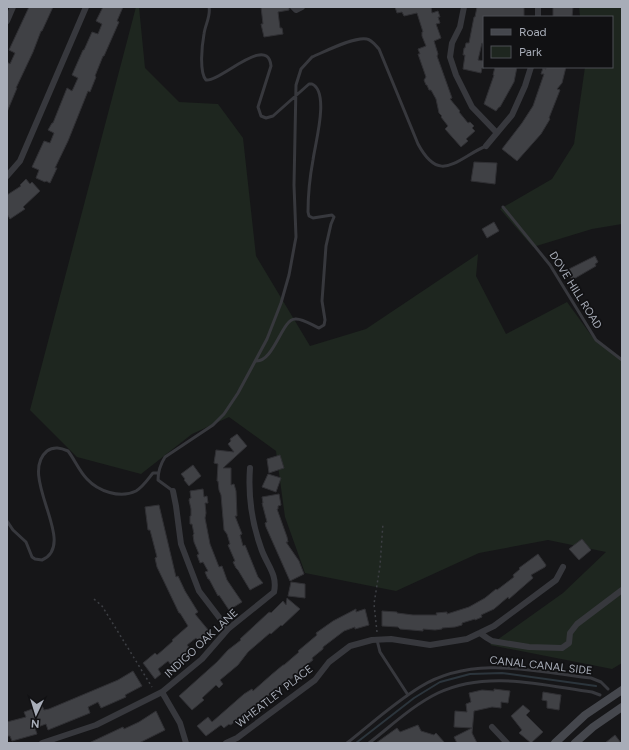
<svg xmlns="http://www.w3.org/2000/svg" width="629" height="750" font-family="Figtree,sans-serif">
  <rect width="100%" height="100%" fill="#161618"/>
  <path fill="#1e261f" d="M136 7H139L145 68 179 102 218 104 243 138 256 256 310 346 366 329 478 254 476 276 506 334 567 302 591 335 622 361V663L612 669 490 645 563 593 606 552 548 540 479 553 396 591 305 573 285 517 276 451 229 417 192 434 141 474 77 457 30 410Z
    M579 7H622V224L592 229 533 247 500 209 552 179 574 144 585 67H612V17H580Z"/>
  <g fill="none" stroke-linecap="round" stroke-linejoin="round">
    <path stroke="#2c353c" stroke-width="2" d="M356 743 414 698 440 682 470 674 502 673 596 686"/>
  </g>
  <path fill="#404145" stroke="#303034" d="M29 7H53L42 31H41L33 52 16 88H17L7 112V62L10 64 15 53 9 50Z
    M103 7H123L117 21 119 22 104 56H103L95 76 96 77 90 92 88 91 68 141 55 168H57L50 183 46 181 45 182 36 178 39 170 32 167 44 141 50 143 54 133 48 130 52 123H53L67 88 72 91 73 89 78 78 72 75 83 50H84L92 32 98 34 102 24 96 21Z
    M261 7H289V10L278 12 280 28H282L283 34 264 37 261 24H263Z
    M395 7H431L432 13 438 11 440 17H438L440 23 436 24 441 38 434 41 438 54 437 56 452 98 450 99 460 111 459 112 468 123 470 122 474 126 472 128 475 131 466 139 468 141 461 147 445 129 448 126 441 117 442 116 439 113 436 99 431 90H429L427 85H426L424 80 426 77 418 54H420L418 49 426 46 422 36V32H423L417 13 404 16 402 12 397 13Z
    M477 7H524V17H484V43H482L478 60 484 61V68H482L481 73 463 69 465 55H463L464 48H465L466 43H469L474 17H475Z
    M553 7H573L572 17H553Z
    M495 67H517L514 82 500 107H499L496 111 484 104 494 75H493Z
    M546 67H566L562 83 557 89 560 90 549 118 550 119 541 134 517 161 502 149 522 123 533 106 544 74H541L543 68 546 69Z
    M474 162 497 163 495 184 471 181Z
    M26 179 30 184 32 182 40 191 23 207 25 209 10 219 7 214V195L21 186 20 185Z
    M494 222 499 231 487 238 482 229Z
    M595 256 598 262 595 264 596 266 572 280 567 270Z
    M237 434 247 446 223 468H231V485L234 484 236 491 237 516H235L242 534 240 535 243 546 245 545 258 577 263 583 250 590 238 570 236 568 233 562 235 561 228 545 230 544 227 534 224 530 221 495 219 490 218 481H217L218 464 214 463 216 450 234 452 228 444 231 441 230 439Z
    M280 455 284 468 269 473 267 459Z
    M193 465 201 476 189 486 184 480 185 479 181 474Z
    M268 474 281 478 276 492 262 487Z
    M203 489 204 497 207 496 208 503H205L206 513 205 518 210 544 219 567 222 566 227 580 242 602 229 610 219 595 218 596 209 579H208L205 572 208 571 203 562 200 563 197 555 199 554 194 542 193 535 194 534 192 524H190V516H191V509L189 500 190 498H191L190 491Z
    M279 494 281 505 278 506V509H277L287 537 288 542H286L299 561 304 574 290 581 266 527 265 523 267 522 262 503H263L262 497Z
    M159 505 176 577 178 576 185 591 198 612 195 614 209 631 199 642 196 638 187 645 191 650 185 655 171 665 168 661 158 669 161 674 155 679 143 663 155 653 157 655 164 649 173 641 172 640 188 626 180 613H179L169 592 157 567 155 558 157 557 150 530H148L145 507Z
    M582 539 591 550 579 560 569 549Z
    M538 554 546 565 545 567 531 575 533 578 509 599 508 597 494 609 481 615 482 617 475 620V619L462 623V625L455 627 442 628V629L435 630 423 629V631L400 629 398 627 382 626V611L397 612V613L413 615H437L436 613 447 612V614L469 607 485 598 496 589 497 590 514 577 513 575 520 569 519 568Z
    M291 582 305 584V598L288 596Z
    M287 598 300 609 282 626 281 625 271 634 270 633 248 652 238 665 220 680 223 684 219 688 216 685 202 698 204 700 192 710 179 696 217 662 228 650 241 640 240 639 268 613 270 612 271 613 283 601 286 605Z
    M356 609V612L365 609 369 625 355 629V627L344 631 323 647V649L312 658 313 660 300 670 302 671 296 677 295 676 283 686 282 685 269 696V695L256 706 255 705 232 724 230 725 229 724 224 728 221 725 206 736 197 726 208 717 212 722 244 694 252 689 253 691 271 675 283 665H284L299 652 298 651 317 635 316 633 333 621Z
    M133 671 142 686 125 695 126 697 101 708 98 702 88 707 90 713 48 730 46 724 35 728 37 734 12 741 10 736H7V722L26 717 24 712 35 708 34 706 41 703 44 710 49 709 118 680Z
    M494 689 510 691 508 703 501 702V708L492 707 474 711 472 733 477 743H457L454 737 472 728 454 727 455 711 467 712 466 704 471 702 469 693 482 690 494 691Z
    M543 692 561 695 559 710 547 708V701L542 700Z
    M523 705 530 711 526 715 543 732 531 743 519 733 522 730 511 716Z
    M156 711 165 730 139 743H89L123 727 124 729 139 722Z
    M418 725 421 731 434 735 436 733 445 743H376L397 728 400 732Z
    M615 735 621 743H605Z"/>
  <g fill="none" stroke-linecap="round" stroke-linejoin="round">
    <path stroke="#3d3f44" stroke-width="1.5" stroke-dasharray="2 3" stroke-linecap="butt" d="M94 599 102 606 152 687
      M377 632 374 604 380 566 383 523"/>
    <path stroke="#37383d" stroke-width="3" d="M209 7C211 16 205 25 204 34 202 45 199 72 206 80 219 83 268 33 271 66L258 107 261 116 266 118 273 116 309 84H312C330 92 315 144 313 160 310 176 308 195 308 212L309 216 313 218 332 215 334 217 331 224 326 246 322 301 325 320 324 325 319 328C312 325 302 318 295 319 282 319 274 362 256 361
      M503 207 550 265 596 340 622 360
      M173 491 158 480C158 471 160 465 165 457L213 425 224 414 238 393 267 339 281 303 289 275 296 237 294 185 296 85 301 69 312 57C324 52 355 36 367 39 372 40 375 45 379 49L418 144C440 185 456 159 486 146
      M7 521 13 530 26 542 32 557 35 559 42 560C79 544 17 476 47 451 54 446 61 448 68 451 75 460 79 471 87 479 98 491 120 499 136 491 143 487 148 479 153 473H158
      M377 640 380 652 408 695
      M347 743C371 724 394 703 420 687 472 655 534 671 591 678L601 682 608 689
      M369 743C391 726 413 705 438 693 487 670 541 685 592 692L600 695"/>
    <path stroke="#37383d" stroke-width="6" d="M293 7 296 10 302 7
      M464 7 460 27 452 43 450 57 456 75 472 107 497 133
      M538 17V7
      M7 21 13 7
      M486 146 512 115 525 86 531 67
      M7 176 20 161 86 7
      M173 491 176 506 181 544 199 591 228 629
      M480 633 487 638 492 641 529 647 562 648 569 643 570 633 577 624 622 590
      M162 692 180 723 186 743
      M492 727 507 743
      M42 743 96 725 162 692 202 659 228 629 274 592C278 574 266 564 261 548 252 523 248 495 250 468
      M226 743 237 738 315 680 329 662 350 646 372 640 391 639 430 645 467 639 494 626 556 580 563 567"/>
    <path stroke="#45474d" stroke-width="8" d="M555 743 585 715 622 690
      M575 743 593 727 622 707"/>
  </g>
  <g text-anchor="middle" stroke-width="3.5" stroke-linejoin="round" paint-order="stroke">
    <g font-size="11" fill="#a8adb8" stroke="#111113">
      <text transform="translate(576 290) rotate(58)" y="4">DOVE HILL ROAD</text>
      <text transform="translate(201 643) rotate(-43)" y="4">INDIGO OAK LANE</text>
      <text transform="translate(541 665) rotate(6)" y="4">CANAL CANAL SIDE</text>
      <text transform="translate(274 696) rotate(-38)" y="4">WHEATLEY PLACE</text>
    </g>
  </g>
  <rect width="629" height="750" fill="none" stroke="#a8adb8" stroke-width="16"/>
  <rect x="483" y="16" width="130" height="52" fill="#111113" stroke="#4d4f55"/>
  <rect x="491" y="29" width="20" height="6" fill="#45474d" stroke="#4d4f55"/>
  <text x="519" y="36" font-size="12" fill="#a8adb8">Road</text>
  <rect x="491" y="46" width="20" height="12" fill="#1e261f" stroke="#4d4f55"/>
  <text x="519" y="56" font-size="12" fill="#a8adb8">Park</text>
  <g transform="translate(36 714) rotate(184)" stroke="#111113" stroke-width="3" paint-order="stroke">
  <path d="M0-3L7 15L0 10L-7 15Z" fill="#a8adb8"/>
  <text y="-6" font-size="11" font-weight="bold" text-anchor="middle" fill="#a8adb8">N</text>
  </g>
</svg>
